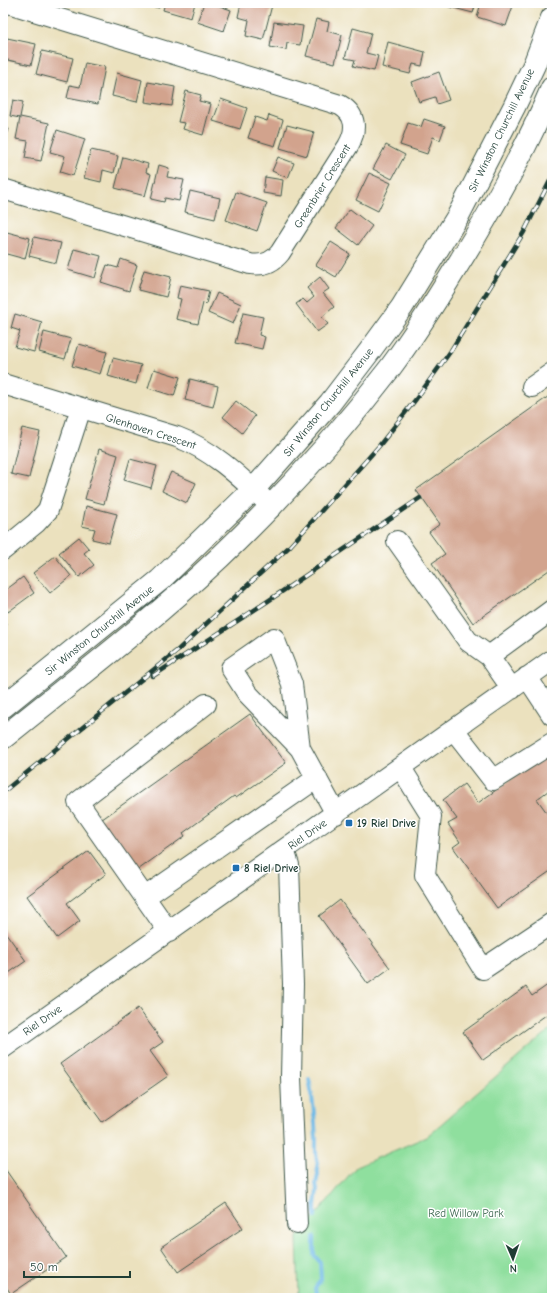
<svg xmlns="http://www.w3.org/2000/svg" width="555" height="1301" font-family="'Comic Neue',sans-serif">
  <rect width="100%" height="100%" fill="#fff"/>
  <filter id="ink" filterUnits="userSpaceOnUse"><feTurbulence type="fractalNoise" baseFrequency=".025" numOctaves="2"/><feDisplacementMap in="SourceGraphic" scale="8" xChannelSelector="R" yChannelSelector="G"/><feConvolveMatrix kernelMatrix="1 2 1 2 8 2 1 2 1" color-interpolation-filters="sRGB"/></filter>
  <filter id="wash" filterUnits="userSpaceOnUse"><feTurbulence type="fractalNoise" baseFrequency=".012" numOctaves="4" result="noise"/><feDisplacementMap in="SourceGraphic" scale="16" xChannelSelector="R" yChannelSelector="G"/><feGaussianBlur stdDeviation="0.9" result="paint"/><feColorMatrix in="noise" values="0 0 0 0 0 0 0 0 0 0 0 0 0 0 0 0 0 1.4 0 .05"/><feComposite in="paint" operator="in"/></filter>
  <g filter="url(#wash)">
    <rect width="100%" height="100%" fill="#ebe1be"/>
    <path fill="#8fdf9e" stroke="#578e69" d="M552 1028V1298H299L297 1237 356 1167 426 1137Z"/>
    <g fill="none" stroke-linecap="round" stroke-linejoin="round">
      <path stroke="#6bb8e5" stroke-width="4" d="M309 1079C313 1099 315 1119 316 1139 316 1148 315 1155 318 1164L317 1166 318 1174 316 1184 317 1190 315 1205V1217
        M314 1237V1255L320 1262 321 1279 315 1288 317 1298"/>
    </g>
    <g id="blocks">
      <path fill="#d2a38d" d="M137 3H160L159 8Z
        M165 3H195L191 18 163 10Z
        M204 3H211L231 10 224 31 197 22Z
        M241 3H264L272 5 263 40 246 36 249 20 238 17Z
        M447 3H476L473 13 446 6Z
        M481 3H514L506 26 477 17Z
        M316 19 329 22 327 31 342 35 335 63 306 56Z
        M274 22 303 26 300 45 287 43 286 50 270 47Z
        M353 28 371 33 366 53 378 56 374 71 353 66 355 60 345 58Z
        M7 38 36 44 31 65 3 59Z
        M388 42 425 52 422 66 413 64 410 74 382 67Z
        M42 51 73 58 67 82 36 74Z
        M85 63 105 67 98 104 67 98 70 85 80 87Z
        M439 72 449 100 437 104 435 97 419 102 412 82Z
        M117 73 142 80 137 102 112 96Z
        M148 82 175 87 172 106 145 102Z
        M186 91 201 95 199 101 211 104 203 135 183 129 185 123 178 122Z
        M221 99 247 108 240 129 213 121Z
        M13 100 23 102 20 117 49 123 41 161 25 158 28 141 16 139 20 118 10 116Z
        M269 115 283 120 275 146 248 138 255 117 267 121Z
        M424 119 445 126 440 140 433 137 427 154 400 145 408 123 421 127Z
        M287 125 314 132 307 156 280 148Z
        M3 127 9 129 3 147Z
        M57 130 85 139 73 176 60 172 65 156 50 152Z
        M386 145 405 155 392 179 373 169Z
        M91 150 118 156 114 173 103 170 101 182 84 178Z
        M123 157 148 164 146 172 151 174 145 196 115 188Z
        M278 157 294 163 288 178 272 171Z
        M159 165 169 168 167 177 184 180 179 201 165 198 164 202 151 199Z
        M369 173 391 183 378 211 356 200Z
        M265 177 283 180 281 196 263 193Z
        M190 191 220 198 215 219 185 212Z
        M236 192 267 203 257 231 226 220Z
        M350 209 372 226 358 245 336 228Z
        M3 231 30 238 25 259 3 253Z
        M34 237 61 243 56 263 29 256Z
        M331 242 350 254 336 277 316 265Z
        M74 249 101 256 95 278 68 270Z
        M121 259 137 265 129 291 101 282 107 265 118 268Z
        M144 270 171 277 166 297 138 290Z
        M320 277 329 289 323 293 334 307 322 317 328 324 317 332 296 304 303 299 307 303 314 297 307 288Z
        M180 285 209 291 206 304 203 303 198 324 176 319 181 299 177 298Z
        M217 293 241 304 233 324 208 313Z
        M243 313 263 317 259 335 265 337 262 349 235 343Z
        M15 314 42 322 34 352 15 347 20 331 11 328Z
        M44 332 71 339 65 359 39 352Z
        M79 344 107 352 100 374 72 366Z
        M113 358 141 365 136 384 108 376Z
        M154 369 180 377 174 396 148 388Z
        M190 379 218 386 213 407 185 400Z
        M552 394V568L473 623 432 563 445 554 429 532 440 524 416 490Z
        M236 401 255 416 242 433 223 417Z
        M22 428 40 432 29 478 11 474Z
        M99 449 118 455 104 504 85 499Z
        M130 459 157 466 151 488 124 480Z
        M171 472 196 483 187 503 162 491Z
        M86 506 117 514 109 543 92 539 95 529 82 526Z
        M79 537 89 549 84 553 94 565 79 577 59 553Z
        M55 556 71 576 50 593 33 573Z
        M23 577 34 593 8 612 3 604V592Z
        M3 619 7 625 3 628Z
        M250 714 286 763 236 798 234 796 183 833 185 836 135 872 98 822Z
        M545 755 552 765V788L537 799 552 820V870L497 908 453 847 460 842 448 824 457 819 443 800 464 784 478 803Z
        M89 851 106 874 67 903 80 921 57 938 27 896Z
        M340 900 390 968 368 984 319 916Z
        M3 929 26 961 3 977Z
        M552 982V1014L548 1017 546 1015 483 1060 463 1032 526 987 532 996Z
        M138 1008 163 1042 150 1051 168 1076 102 1122 60 1064Z
        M3 1166 66 1257 11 1294 3 1282Z
        M226 1203 243 1228 178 1272 161 1247Z"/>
    </g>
  </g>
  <g filter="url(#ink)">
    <use href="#blocks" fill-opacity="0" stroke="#3e5649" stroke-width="1"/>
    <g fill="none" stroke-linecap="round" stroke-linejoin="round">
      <g stroke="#3e5649" stroke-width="22">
        <path id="minor" d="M3 189 250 264C262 266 272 263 280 253L348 146C357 130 357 115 340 105L8 3
          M3 384 177 437C215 451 243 480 272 507
          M532 387 552 373
          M397 541 468 641 489 656 512 689
          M3 550 36 523 48 510 81 408
          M489 656 552 610
          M527 677 552 715
          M454 730 493 780 552 743
          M300 748 247 693 231 668 274 638 292 684 300 748 336 814
          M401 768 431 816 425 875 483 969 552 923
          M284 850 289 865 293 984 291 1077 297 1224
          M145 897 317 778
          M169 932 78 802 206 704
          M3 1048 552 660"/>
      </g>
      <g stroke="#3e5649" stroke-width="24">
        <path id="major" d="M3 707 160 580 253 490 330 403 369 352 402 307 458 216 514 107 534 65 552 18
          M3 738C76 679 151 622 219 558 281 499 338 436 390 368 413 337 434 304 454 271 491 212 525 152 552 88"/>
      </g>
      <use href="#minor" stroke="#fff" stroke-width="20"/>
      <use href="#major" stroke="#fff" stroke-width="22"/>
      <g stroke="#1f3d34" stroke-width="4.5">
        <path id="rail" d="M153 676 268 601 420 498
          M3 792 179 649 290 546 379 446 416 399 450 352 524 232 552 177"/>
      </g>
      <use href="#rail" stroke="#fff" stroke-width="3" stroke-dasharray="9" stroke-linecap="butt"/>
    </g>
  </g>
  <g fill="#1f6fb2" stroke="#fff" stroke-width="1.5">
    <rect x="345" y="819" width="8" height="8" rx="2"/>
    <rect x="232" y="864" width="8" height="8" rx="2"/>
  </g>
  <g text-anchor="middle" stroke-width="3" stroke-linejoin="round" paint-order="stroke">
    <g font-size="11" fill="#1f3d34" stroke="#fff">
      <text transform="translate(501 130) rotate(-64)" y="4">Sir Winston Churchill Avenue</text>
      <text transform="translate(322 186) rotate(-58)" y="4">Greenbrier Crescent</text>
      <text transform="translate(328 402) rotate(-51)" y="4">Sir Winston Churchill Avenue</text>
      <text transform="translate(151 431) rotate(18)" y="4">Glenhaven Crescent</text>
      <text transform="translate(99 630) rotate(-39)" y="4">Sir Winston Churchill Avenue</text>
      <text transform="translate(307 834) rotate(-35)" y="4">Riel Drive</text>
      <text transform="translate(42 1020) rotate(-35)" y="4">Riel Drive</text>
    </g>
    <g font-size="11" font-weight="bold" fill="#1f3d34" stroke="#fff" text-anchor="start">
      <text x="357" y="827">19 Riel Drive</text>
      <text x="244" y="872">8 Riel Drive</text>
    </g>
    <g font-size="11" fill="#3b664e" stroke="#fff">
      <text x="466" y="1217">Red Willow Park</text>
    </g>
  </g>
  <rect width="555" height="1301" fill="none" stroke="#fff" stroke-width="16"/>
  <g transform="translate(513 1259) rotate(178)" stroke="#ffffff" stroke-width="3" paint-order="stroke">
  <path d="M0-3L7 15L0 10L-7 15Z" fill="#1f3d34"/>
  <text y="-6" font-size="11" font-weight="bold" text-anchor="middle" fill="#1f3d34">N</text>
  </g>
  <path d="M24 1271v6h106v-6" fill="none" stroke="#1f3d34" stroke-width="2"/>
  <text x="30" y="1271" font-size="12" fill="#1f3d34" stroke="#ffffff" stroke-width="3" paint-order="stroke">50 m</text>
</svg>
